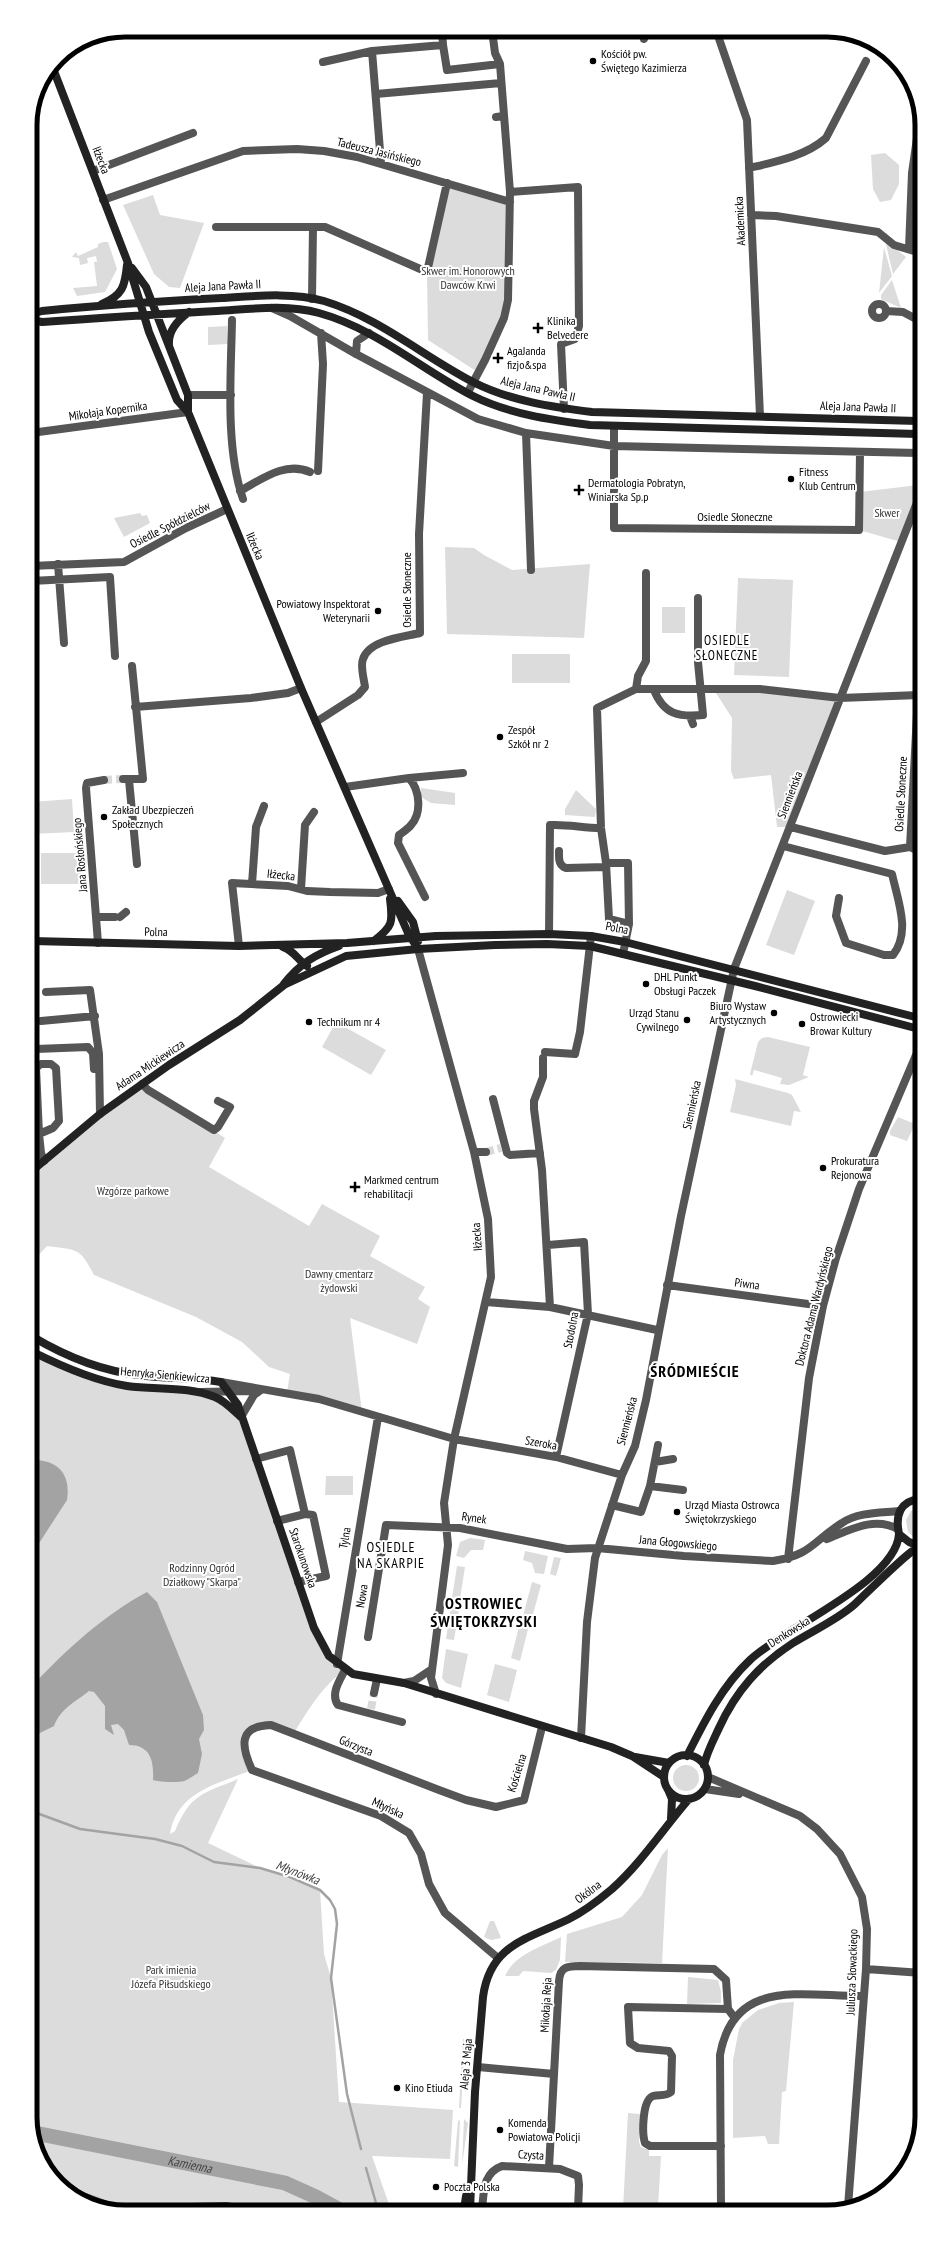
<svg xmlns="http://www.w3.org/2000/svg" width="952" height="2242" font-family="'PT Sans Narrow',sans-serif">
  <rect width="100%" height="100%" fill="#fff"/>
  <path fill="#dcdcdc" d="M885 153 899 165V184L891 200 880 202 873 189 871 155Z
    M447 183 510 202 508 300 479 373 428 340 427 272Z
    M153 195 160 215 204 223 180 288 169 287 154 274 123 205Z
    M885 240 906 257 893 274Z
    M103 242H108L117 269 105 292 77 296 73 288 97 286 94 262H97L96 256 87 258 88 263 80 265 79 258 72 257 76 252 78 256 98 247V244Z
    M884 247 892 276 879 293Z
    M892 280 901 308 881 299V295Z
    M227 326 228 344 208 345V327Z
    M918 485V500L901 542 859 530 860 492Z
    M140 513 142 516 147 515 150 523 124 537 114 518Z
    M445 547 474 548 484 555 512 570 590 564 584 638 447 634Z
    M738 578 793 580 789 677 734 675Z
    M662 607H685V633H662Z
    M512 654H570V683H512Z
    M760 689 840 698 791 827H777L771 775 734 779 731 771 732 718 714 690Z
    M421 788 455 793V805L431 803 421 797Z
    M576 790 596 809 595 817 565 815V809Z
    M72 799 74 832 32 834V802Z
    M41 853H84V884H41Z
    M787 890 815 901 794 955 766 945Z
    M336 1022 386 1050 371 1075 322 1047Z
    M768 1037 810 1047 803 1075 809 1077 789 1085 780 1084 782 1078 754 1070 752 1076 750 1074 758 1042 762 1038Z
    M735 1079 788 1093 792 1095 801 1112 794 1111 791 1126 730 1112 736 1085Z
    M142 1084 225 1138 209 1167 309 1226 322 1204 380 1236 370 1256 425 1287 418 1299 430 1307 417 1344 350 1318 362 1412 287 1392 290 1374 269 1367 242 1342 196 1317 94 1275C80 1247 77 1250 47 1246L36 1258 33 1256V1170Z
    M898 1117 915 1124 907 1141 890 1135V1131Z
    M33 1352 101 1380 201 1392 241 1417 318 1638 345 1670C323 1685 308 1710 294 1733L261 1725 244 1740 252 1770C218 1784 177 1791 170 1834L175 1831C191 1793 203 1794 238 1779L208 1843 260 1868 290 1877 320 1890 324 1954 331 1978 339 2102 453 2110 450 2159 372 2156 391 2210 118 2209 66 2190 35 2147Z
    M326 1476H353V1495H325Z
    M921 1507V1536L915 1538 908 1532 906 1520 911 1511Z
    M470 1538 485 1540 483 1550H471L464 1558 456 1556 460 1542Z
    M525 1551 548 1556 544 1574 535 1573 532 1563 523 1560Z
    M554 1557 561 1558 556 1576 550 1574Z
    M457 1566 465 1567 460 1599 452 1598Z
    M532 1582 541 1585 532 1618 523 1616Z
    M451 1607 459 1609 454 1640 446 1639Z
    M520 1623 529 1625 520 1661 511 1658Z
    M446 1649 468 1654 461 1688 446 1683 442 1678Z
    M495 1664 517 1670 509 1702 487 1695Z
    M673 1778a13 13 0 1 1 26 0a13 13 0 1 1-26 0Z
    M668 1848 662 1963 565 1962 567 1934 622 1917 642 1895 662 1855Z
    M490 1921H494L501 1938 491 1940 484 1937Z
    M561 1937 560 1960 556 1970 551 1973 523 1971 519 1976H505C515 1954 541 1947 561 1937Z
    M688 1977 718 1980 721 1992V2003L687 2004Z
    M794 2002 786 2091 782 2092 779 2144H768L765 2136 733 2138V2060L739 2029 743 2022 758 2010 779 2003Z
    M463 2039H465L461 2108H459Z
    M628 2113 640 2114 639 2142 641 2147 649 2150V2156H661L658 2208 623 2209Z
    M464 2119 468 2123 462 2165Z
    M460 2120 458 2167 454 2166 458 2121Z"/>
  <path fill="#a3a3a3" d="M33 1460C59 1460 71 1475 67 1500L34 1551Z
    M147 1592 157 1602 203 1715 204 1730 199 1739 202 1754 198 1773C194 1775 188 1780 184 1781 178 1783 159 1782 153 1780 154 1762 151 1745 129 1745L124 1730 118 1724 111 1725 114 1735 105 1729V1706L94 1692 89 1691C74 1703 61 1708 54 1726L34 1736V1684C68 1648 103 1616 147 1592Z"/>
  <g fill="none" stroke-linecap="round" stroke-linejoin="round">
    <path stroke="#a3a3a3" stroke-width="2.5" d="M34 1812 80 1829 155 1839 182 1846 214 1862 260 1868 290 1877 320 1890 330 1900 335 1909 337 1924 331 1978 347 2094 361 2149
      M366 2168 378 2210"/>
    <path stroke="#a3a3a3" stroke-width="15" id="s1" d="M35 2133 285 2183 316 2197 340 2210"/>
    <path stroke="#d9d9d9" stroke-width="8" stroke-dasharray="8 4" stroke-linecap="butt" d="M104 780 123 779
      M486 1152 501 1148
      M371 1709 374 1693"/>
    <path stroke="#555" stroke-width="8" d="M442 30 443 45
      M716 30 747 120 760 416
      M644 39 647 30
      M372 51 443 45 447 70 500 64
      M323 62 372 51 381 163
      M376 94 501 83
      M496 117 504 116
      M749 168C775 162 806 156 826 138L866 61
      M93 171 193 133
      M510 192 578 187 579 326 575 339 561 344 564 409
      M103 200 243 151 297 149 324 151 357 157 510 202
      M751 215 776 216 878 232 894 245 917 252
      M216 227H325L427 272 447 183
      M909 249 912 173 917 138
      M312 299 313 227
      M872 311a7 7 0 1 1 14 0a7 7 0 1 1-14 0Z
      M272 308 290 316 356 354 478 419 526 433 614 446 918 453
      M886 311 903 312 918 320
      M232 320C231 376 225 447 243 499
      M356 354 357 341 369 333
      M468 392 485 360 504 318 508 300 510 192 500 64 495 53 492 30
      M188 395H231
      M614 426V528L859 530 860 452
      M31 433 188 412
      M526 433 531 570
      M318 471 323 364 321 333
      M240 491C262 479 285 461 310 472
      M58 564 64 643
      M31 566 124 562 186 528 227 509
      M31 581 110 577 115 656
      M636 689 638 676 646 661V573
      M654 690C664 715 679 717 703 715L698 662V598
      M135 707 251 698 288 693 301 688
      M690 716 693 724
      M316 722 358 695 365 687C364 679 360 666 363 659 369 640 403 637 420 633L419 534 427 393
      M409 778 463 773
      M123 779H143L132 666
      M129 780 137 864
      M345 787 409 778C420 790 422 813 411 825 408 829 403 832 399 835L398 843 425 897
      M791 827 885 851 910 847 919 851
      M783 846 892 874C898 901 911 932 893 955H884L846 943 836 916 839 898
      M910 847 918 695
      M559 851C559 858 558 865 566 868L606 867
      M606 863H628L629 924 623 954
      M252 884 256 827 264 806
      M301 889 305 825 314 812
      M97 917H115
      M120 917 126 912
      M629 924 609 919 606 863 601 828 597 708 636 689H760L840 698 919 695
      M549 934 550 825C568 824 583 828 601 828
      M98 943 86 788 87 783 104 780
      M239 946 232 883 288 886 307 891 330 892 378 893 389 889
      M418 949 474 1152 488 1219 491 1277 454 1439 444 1503 448 1545 431 1678 436 1694
      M46 992 90 990 99 1054 100 1114
      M41 1021 95 1016
      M36 1049 88 1047 93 1053 94 1069
      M545 1052 575 1054 580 1032 591 936
      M543 1058V1077L534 1101V1109L542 1170 550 1307
      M41 1064H51L56 1068 59 1121 53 1128 39 1134 36 1068Z
      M142 1084 148 1090 214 1130 218 1127 230 1107 218 1101
      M493 1099 507 1153 510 1155 540 1153
      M39 1134 41 1153 44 1161
      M474 1152H486
      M548 1245 584 1242 588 1314 556 1457
      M667 1285 823 1306
      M486 1302 550 1307 657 1330
      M221 1382 319 1399 454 1439 556 1457 622 1475
      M201 1392 252 1391
      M241 1417 254 1395 261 1390
      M256 1459 290 1450 305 1514 277 1521
      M655 1462 673 1459
      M650 1486 683 1490
      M612 1505 641 1512 650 1486 658 1445
      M827 1539C850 1530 874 1516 898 1529
      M788 1559 809 1378 823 1306 836 1258 859 1189 919 1048
      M298 1582 326 1576 313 1515 305 1514
      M368 1637 386 1525 460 1528 567 1549 597 1548 684 1556 773 1561C812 1555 813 1541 842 1523 858 1512 881 1513 899 1511
      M337 1664 378 1417
      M345 1670C340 1680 330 1694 338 1705L402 1722
      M404 1683 414 1681 432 1669
      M374 1693 377 1679
      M581 1738 587 1622 595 1558 622 1475 635 1446 646 1400 681 1216 734 969 918 500
      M708 1777 800 1816 817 1829 840 1854 862 1897 867 1929 866 1969 848 2207
      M705 1789 739 1794
      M498 1958 445 1913 429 1884 421 1854 409 1833 381 1816 252 1770C241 1746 238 1726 271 1725L439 1790 466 1800 496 1807 524 1800 542 1727
      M866 1969 922 1973
      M478 2067 554 2074
      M721 2146H650L645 2143C642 2134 642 2100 653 2096 659 2094 665 2097 671 2092L672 2056 669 2051 638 2048 630 2043 628 2007 728 2009
      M549 2168 559 1981C560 1967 567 1966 580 1966L714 1969 726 1980 728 2009 734 2017
      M66 2190 118 2209 226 2206 257 2211
      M721 2208 720 2055C734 1976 805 1997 864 1996
      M482 2209C484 2191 483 2173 502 2166L560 2169 578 2176 579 2185 578 2209"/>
    <path stroke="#222" stroke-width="8" d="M52 66 128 263 149 332 177 400 188 412 301 688 408 933 418 949
      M132 268 146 287 188 395V412
      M102 304C123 295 125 286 127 265
      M31 314 42 311C102 305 162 301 222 298 255 296 292 292 324 301 380 318 424 357 475 383 511 401 552 407 592 412L918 421
      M31 320 42 322C101 318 159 314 217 311 251 309 286 304 319 313 377 329 422 370 473 396 509 414 551 420 590 425L918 434
      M169 344C168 330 178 320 189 312
      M398 901 413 922 418 941
      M32 941 239 946 347 943 436 936 549 934 591 936 625 942 919 1018
      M374 941C393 926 393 923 390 899
      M283 947C296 952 297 960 307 966
      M284 984C299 964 316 954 339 946
      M33 1170 100 1114 169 1065 240 1020 284 985 346 956 418 949 495 945 547 944 590 946 755 986 919 1029
      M33 1337C65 1356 102 1371 139 1375 166 1379 194 1377 221 1382L238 1405 314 1628 329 1656 353 1674 404 1683 611 1747 632 1756 664 1777
      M33 1352C63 1367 95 1381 127 1386 156 1390 188 1386 215 1397 225 1401 233 1410 241 1417
      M919 1546 909 1542 899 1534C895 1515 900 1501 920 1499
      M664 1777a22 22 0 1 1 44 0a22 22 0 1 1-44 0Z
      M687 1756C704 1722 722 1686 750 1660 783 1628 896 1582 899 1534
      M635 1757 669 1763
      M704 1765C707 1752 713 1741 719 1728 736 1691 759 1665 793 1643 814 1630 837 1620 855 1604 867 1593 911 1548 921 1546
      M669 1792 672 1799 671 1819
      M464 2210 466 2196
      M470 2210 475 2092 483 1997C490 1944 528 1939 569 1919 585 1911 599 1900 612 1889 642 1862 663 1829 689 1799"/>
  </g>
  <g fill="#000" stroke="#fff" stroke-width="1.5">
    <circle cx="593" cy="61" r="4"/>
    <path d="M536 322h4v4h4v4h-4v4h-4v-4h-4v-4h4z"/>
    <path d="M496 352h4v4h4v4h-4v4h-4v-4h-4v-4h4z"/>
    <circle cx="791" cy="479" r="4"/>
    <path d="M577 484h4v4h4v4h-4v4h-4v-4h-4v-4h4z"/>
    <circle cx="378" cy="611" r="4"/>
    <circle cx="500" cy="737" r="4"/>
    <circle cx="104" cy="817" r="4"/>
    <circle cx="646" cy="984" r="4"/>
    <circle cx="774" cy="1013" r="4"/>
    <circle cx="687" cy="1020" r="4"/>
    <circle cx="309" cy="1022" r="4"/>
    <circle cx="802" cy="1024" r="4"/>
    <circle cx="823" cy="1168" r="4"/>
    <path d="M353 1181h4v4h4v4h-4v4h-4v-4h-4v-4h4z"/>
    <circle cx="677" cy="1512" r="4"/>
    <circle cx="397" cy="2088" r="4"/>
    <circle cx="500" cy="2130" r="4"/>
    <circle cx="436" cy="2187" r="4"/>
  </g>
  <g text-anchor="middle" stroke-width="4" stroke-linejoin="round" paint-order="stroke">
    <g font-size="12" fill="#000" stroke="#fff" text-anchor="start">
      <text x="601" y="58">Kościół pw.<tspan x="601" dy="14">Świętego Kazimierza</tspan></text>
      <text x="547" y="325">Klinika<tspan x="547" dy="14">Belvedere</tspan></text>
      <text x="507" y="355">AgaJanda<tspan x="507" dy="14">fizjo&amp;spa</tspan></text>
      <text x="799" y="476">Fitness<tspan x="799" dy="14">Klub Centrum</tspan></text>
      <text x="588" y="487">Dermatologia Pobratyn,<tspan x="588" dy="14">Winiarska Sp.p</tspan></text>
      <text x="370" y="608" text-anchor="end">Powiatowy Inspektorat<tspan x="370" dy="14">Weterynarii</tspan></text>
      <text x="508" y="734">Zespół<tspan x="508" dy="14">Szkół nr 2</tspan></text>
      <text x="112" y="814">Zakład Ubezpieczeń<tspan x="112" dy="14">Społecznych</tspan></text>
      <text x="654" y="981">DHL Punkt<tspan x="654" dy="14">Obsługi Paczek</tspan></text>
      <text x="766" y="1010" text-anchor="end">Biuro Wystaw<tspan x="766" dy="14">Artystycznych</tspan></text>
      <text x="679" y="1017" text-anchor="end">Urząd Stanu<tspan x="679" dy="14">Cywilnego</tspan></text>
      <text x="810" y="1021">Ostrowiecki<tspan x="810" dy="14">Browar Kultury</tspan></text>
      <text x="317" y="1026">Technikum nr 4</text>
      <text x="831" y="1165">Prokuratura<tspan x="831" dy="14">Rejonowa</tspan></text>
      <text x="364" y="1184">Markmed centrum<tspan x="364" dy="14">rehabilitacji</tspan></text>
      <text x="685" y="1509">Urząd Miasta Ostrowca<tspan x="685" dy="14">Świętokrzyskiego</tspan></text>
      <text x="405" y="2092">Kino Etiuda</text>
      <text x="508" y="2127">Komenda<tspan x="508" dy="14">Powiatowa Policji</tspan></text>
      <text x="444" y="2191">Poczta Polska</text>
    </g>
    <g font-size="12" fill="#000" stroke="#fff">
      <text transform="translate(379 152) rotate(14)" y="4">Tadeusza Jasińskiego</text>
      <text transform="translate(101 160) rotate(69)" y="4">Iłżecka</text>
      <text transform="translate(740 221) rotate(-93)" y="4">Akademicka</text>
      <text transform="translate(223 286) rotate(-3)" y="4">Aleja Jana Pawła II</text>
      <text transform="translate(538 389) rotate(13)" y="4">Aleja Jana Pawła II</text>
      <text transform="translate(858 407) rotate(2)" y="4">Aleja Jana Pawła II</text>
      <text transform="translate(108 411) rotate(-8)" y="4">Mikołaja Kopernika</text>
      <text x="735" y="521">Osiedle Słoneczne</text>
      <text transform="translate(170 525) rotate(-27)" y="4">Osiedle Spółdzielców</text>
      <text transform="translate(255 546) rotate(67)" y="4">Iłżecka</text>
      <text transform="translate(407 590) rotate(-90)" y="4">Osiedle Słoneczne</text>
      <text transform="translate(901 794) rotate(-87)" y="4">Osiedle Słoneczne</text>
      <text transform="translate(790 795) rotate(-69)" y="4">Siennieńska</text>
      <text transform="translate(80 855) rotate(-95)" y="4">Jana Rosłońskiego</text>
      <text transform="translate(281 875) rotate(6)" y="4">Iłżecka</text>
      <text transform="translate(617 928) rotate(11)" y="4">Polna</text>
      <text transform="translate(156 932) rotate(1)" y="4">Polna</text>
      <text transform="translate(150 1065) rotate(-34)" y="4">Adama Mickiewicza</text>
      <text transform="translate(692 1105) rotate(-78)" y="4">Siennieńska</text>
      <text transform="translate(477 1237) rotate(-94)" y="4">Iłżecka</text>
      <text transform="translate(747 1284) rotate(8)" y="4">Piwna</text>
      <text transform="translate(814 1306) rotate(-76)" y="4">Doktora Adama Wardyńskiego</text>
      <text transform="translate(571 1330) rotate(-79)" y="4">Stodolna</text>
      <text transform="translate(165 1375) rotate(5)" y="4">Henryka Sienkiewicza</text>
      <text transform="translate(627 1421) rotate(-75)" y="4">Siennieńska</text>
      <text transform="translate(541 1443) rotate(10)" y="4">Szeroka</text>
      <text transform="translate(474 1518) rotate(8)" y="4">Rynek</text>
      <text transform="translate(345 1538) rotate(-80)" y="4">Tylna</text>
      <text transform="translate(678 1543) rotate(5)" y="4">Jana Głogowskiego</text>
      <text transform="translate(303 1558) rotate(71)" y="4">Starokunowska</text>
      <text transform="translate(362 1596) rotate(-81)" y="4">Nowa</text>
      <text transform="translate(789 1632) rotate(-32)" y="4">Denkowska</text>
      <text transform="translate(356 1746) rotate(22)" y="4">Górzysta</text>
      <text transform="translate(517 1773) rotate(-73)" y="4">Kościelna</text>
      <text transform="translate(388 1808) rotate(25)" y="4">Młyńska</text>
      <text transform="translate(588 1892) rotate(-37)" y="4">Okólna</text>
      <text transform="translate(852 1972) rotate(-88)" y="4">Juliusza Słowackiego</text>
      <text transform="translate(546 2005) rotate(-87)" y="4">Mikołaja Reja</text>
      <text transform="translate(466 2064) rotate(-85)" y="4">Aleja 3 Maja</text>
      <text transform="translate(531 2155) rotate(3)" y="4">Czysta</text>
    </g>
    <g font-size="12" fill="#333" stroke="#fff">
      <text x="468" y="275">Skwer im. Honorowych<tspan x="468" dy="14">Dawców Krwi</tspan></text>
      <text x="887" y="517">Skwer</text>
      <text x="133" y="1195">Wzgórze parkowe</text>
      <text x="339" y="1278">Dawny cmentarz<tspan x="339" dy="14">żydowski</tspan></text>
      <text x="202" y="1572">Rodzinny Ogród<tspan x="202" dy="14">Działkowy "Skarpa"</tspan></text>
      <text x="171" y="1974">Park imienia<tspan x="171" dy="14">Józefa Piłsudskiego</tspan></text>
    </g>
    <g font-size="13" letter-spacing="1" fill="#000" stroke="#fff">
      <text x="727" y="645">OSIEDLE<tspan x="727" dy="15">SŁONECZNE</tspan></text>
    </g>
    <g font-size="13" font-style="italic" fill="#444" stroke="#fff">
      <text transform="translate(298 1872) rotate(21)" y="5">Młynówka</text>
      <text dy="5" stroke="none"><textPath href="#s1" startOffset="158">Kamienna</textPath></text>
    </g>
    <g font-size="14" letter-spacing="1" fill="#000" stroke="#fff">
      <text x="391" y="1552">OSIEDLE<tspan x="391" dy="16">NA SKARPIE</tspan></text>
    </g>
    <g font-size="16" font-weight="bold" letter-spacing="1" fill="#000" stroke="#fff">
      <text x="695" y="1377">ŚRÓDMIEŚCIE</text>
      <text x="484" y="1609">OSTROWIEC<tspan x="484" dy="18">ŚWIĘTOKRZYSKI</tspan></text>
    </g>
  </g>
  <path d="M0 0H952V2242H0ZM125 37H827A88 88 0 0 1 915 125V2117A88 88 0 0 1 827 2205H125A88 88 0 0 1 37 2117V125A88 88 0 0 1 125 37Z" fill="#fff" fill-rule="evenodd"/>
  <path fill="none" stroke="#000" stroke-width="5" d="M125 37H827A88 88 0 0 1 915 125V2117A88 88 0 0 1 827 2205H125A88 88 0 0 1 37 2117V125A88 88 0 0 1 125 37Z"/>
</svg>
